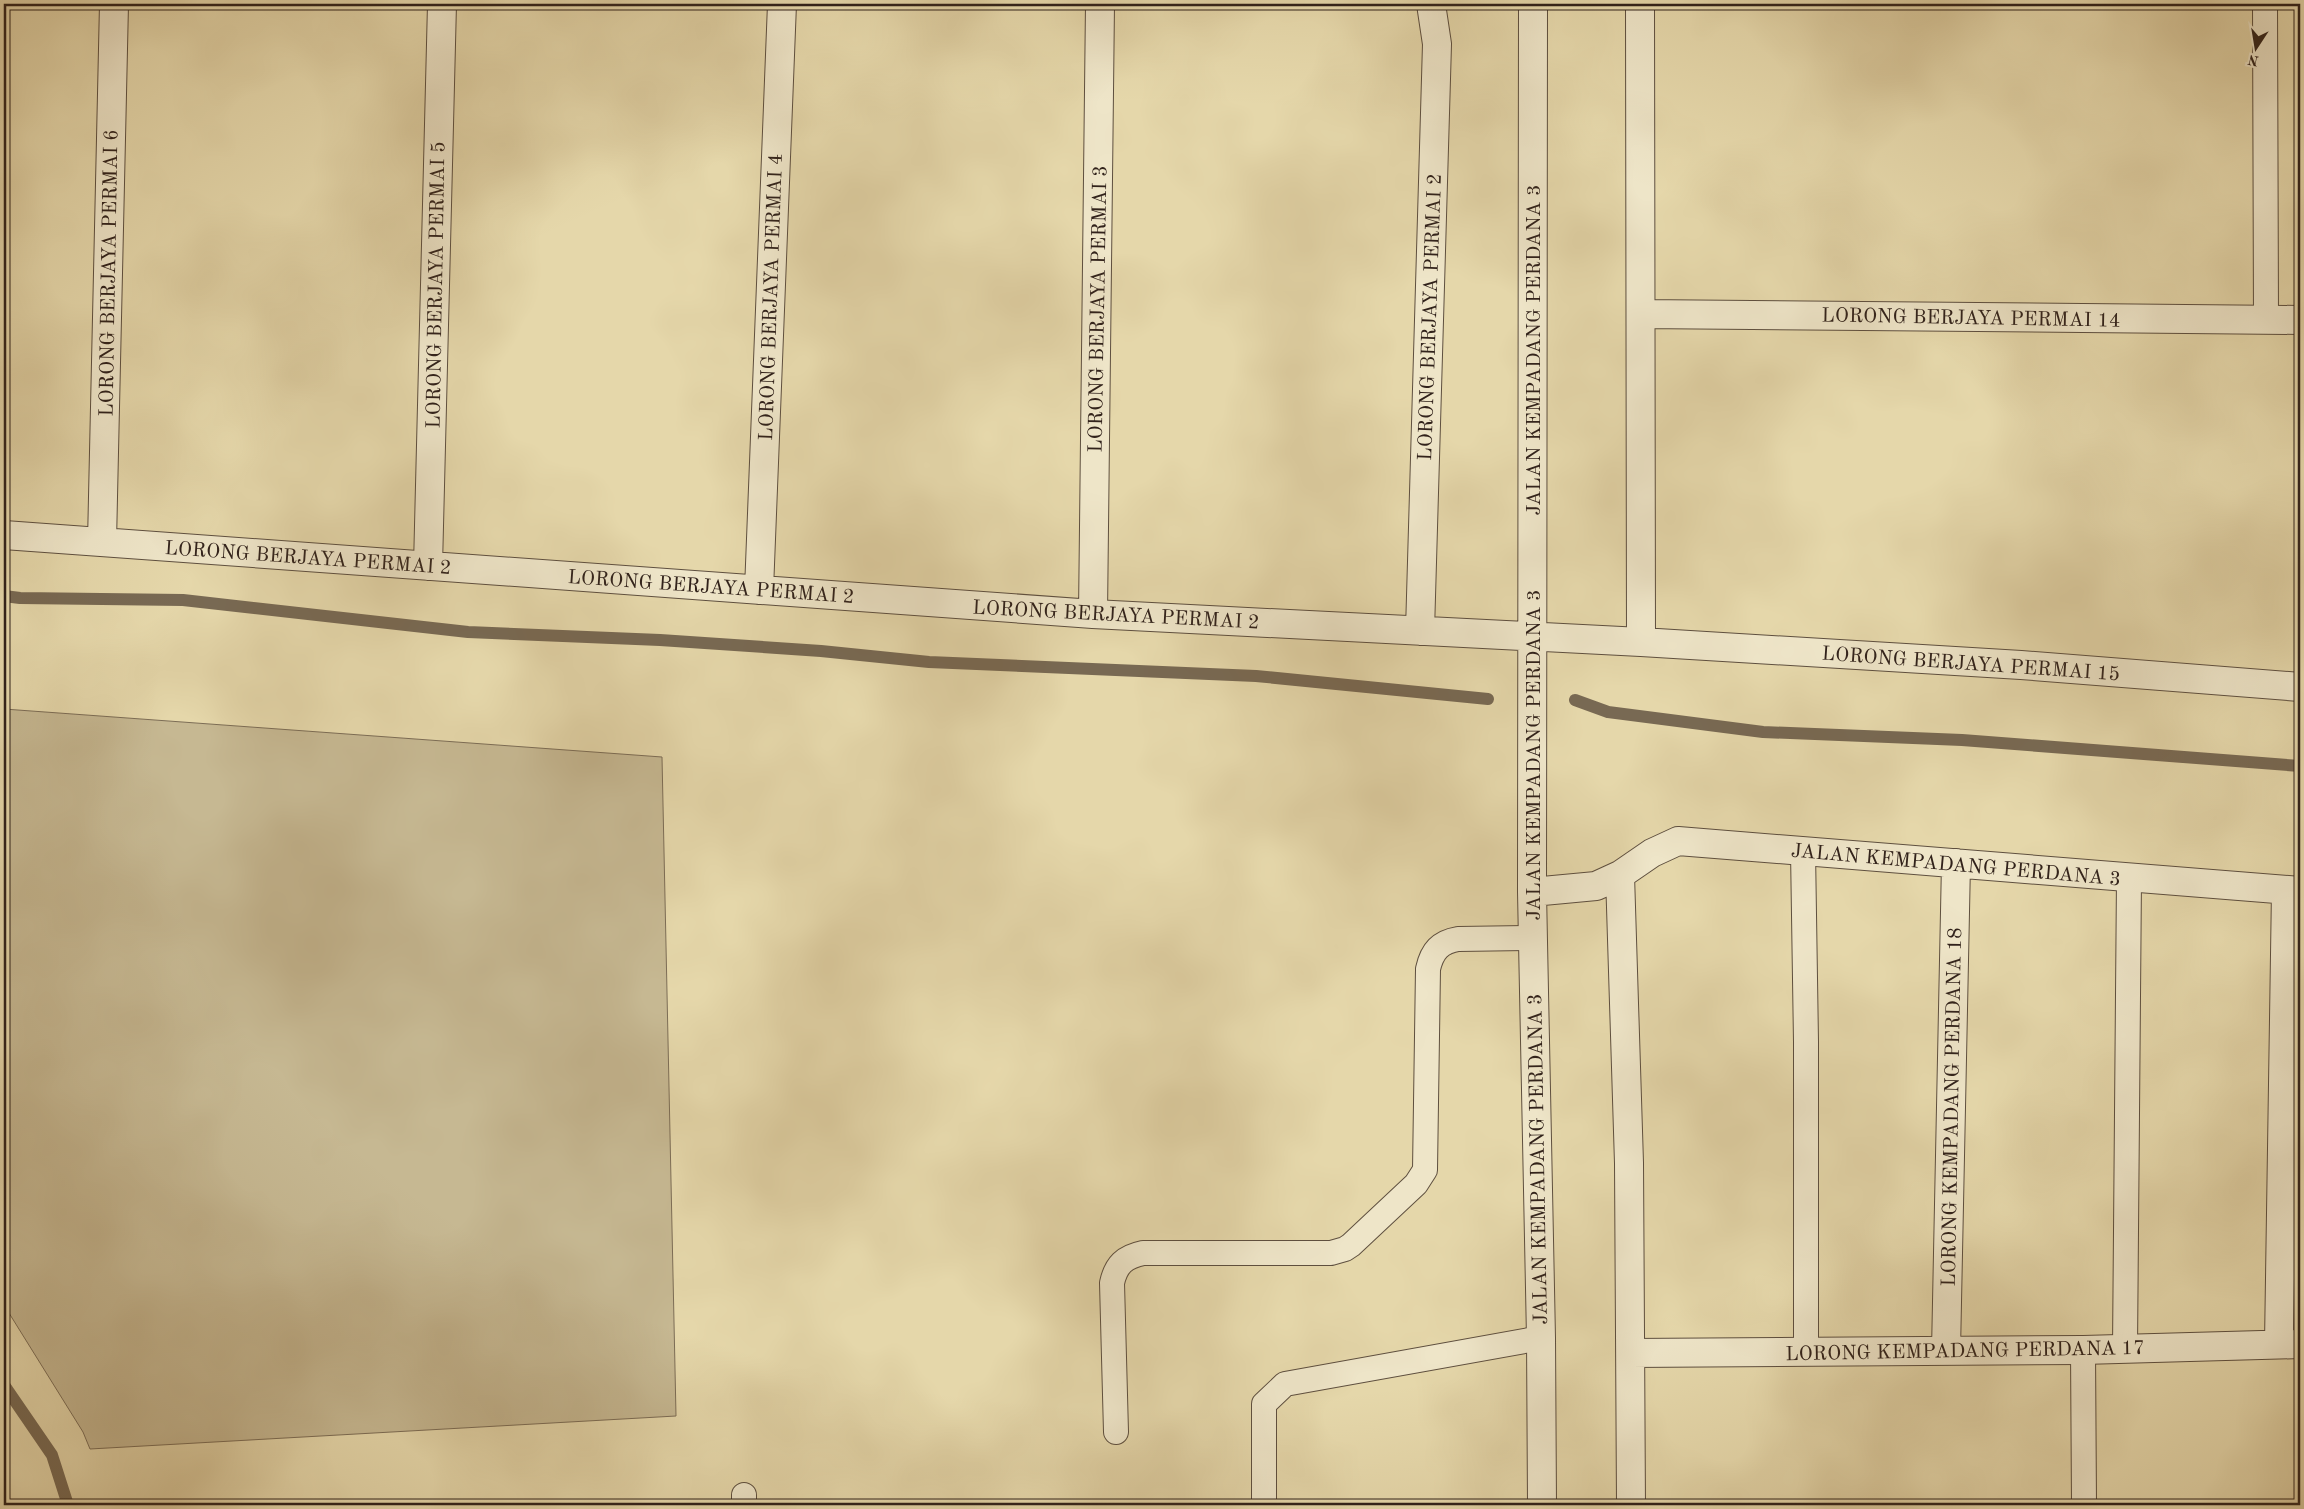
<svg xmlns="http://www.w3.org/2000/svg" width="2304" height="1509" font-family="'Old Standard TT',serif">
  <rect width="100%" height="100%" fill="#e5d7aa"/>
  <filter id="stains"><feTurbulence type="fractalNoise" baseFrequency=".004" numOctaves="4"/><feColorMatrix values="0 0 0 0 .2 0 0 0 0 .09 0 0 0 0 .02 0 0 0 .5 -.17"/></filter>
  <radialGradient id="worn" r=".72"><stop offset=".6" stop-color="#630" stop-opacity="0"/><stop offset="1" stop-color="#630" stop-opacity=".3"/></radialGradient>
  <path fill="#c6b892" stroke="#7c6d56" d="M2295 5H2300V276H2299Z
    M4 709 662 757 676 1416 90 1449 83 1432 4 1305Z"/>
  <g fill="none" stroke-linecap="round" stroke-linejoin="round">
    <path stroke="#786953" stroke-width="12" d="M4 596 20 598 183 600 468 632 660 640 821 651 929 662 1256 676 1488 699
      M1575 700 1608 712 1763 732 1962 740 2300 766
      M4 1385 52 1455 68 1505"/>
    <g stroke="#5e4f3f" stroke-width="26">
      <path id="lane" d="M2265 4 2266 320
        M1803 851 1806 1042V1352
        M2125 1349 2129 878
        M2083 1350 2084 1505
        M1116 1432 1112 1283C1116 1265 1124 1257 1143 1253H1331L1345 1249 1351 1245 1416 1184 1425 1170 1428 969C1432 951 1440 942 1458 939L1532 938
        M744 1495V1505
        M1264 1505V1404L1285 1384 1541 1338"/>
    </g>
    <g stroke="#5e4f3f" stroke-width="30">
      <path id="street" d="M1533 4 1532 892 1541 1338 1542 1505
        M1640 4 1641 642
        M1641 314 2300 320
        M4 535 1093 614 1641 642 2021 665 2300 687
        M102 542 114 4
        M428 566 442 4
        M759 590 782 4
        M1093 614 1100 4
        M1420 631 1437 44 1431 4
        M1620 875 1629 1163 1631 1505
        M1532 892 1596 886 1620 875 1652 853 1678 841 2300 891
        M2279 1343 2286 890
        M1946 1351 1956 863
        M1631 1353 2083 1350 2300 1344"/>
    </g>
    <use href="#lane" stroke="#eee5c8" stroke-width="24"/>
    <use href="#street" stroke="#eee5c8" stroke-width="28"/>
  </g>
  <g text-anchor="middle" stroke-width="4" stroke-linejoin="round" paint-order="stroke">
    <g font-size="20" fill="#31221b" stroke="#eee5c8">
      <text transform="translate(108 273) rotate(-89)" y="7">LORONG BERJAYA PERMAI 6</text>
      <text transform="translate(435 285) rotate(-89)" y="7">LORONG BERJAYA PERMAI 5</text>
      <text transform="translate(770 297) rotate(-88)" y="7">LORONG BERJAYA PERMAI 4</text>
      <text transform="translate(1097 309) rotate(-89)" y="7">LORONG BERJAYA PERMAI 3</text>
      <text transform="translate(1429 317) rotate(-88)" y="7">LORONG BERJAYA PERMAI 2</text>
      <text transform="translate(1971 317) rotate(1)" y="7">LORONG BERJAYA PERMAI 14</text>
      <text transform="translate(1533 350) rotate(-90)" y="7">JALAN KEMPADANG PERDANA 3</text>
      <text transform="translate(308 557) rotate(4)" y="7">LORONG BERJAYA PERMAI 2</text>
      <text transform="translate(711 586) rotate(4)" y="7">LORONG BERJAYA PERMAI 2</text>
      <text transform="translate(1116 614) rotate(3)" y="7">LORONG BERJAYA PERMAI 2</text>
      <text transform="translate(1971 663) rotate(4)" y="7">LORONG BERJAYA PERMAI 15</text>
      <text transform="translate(1533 755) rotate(-90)" y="7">JALAN KEMPADANG PERDANA 3</text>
      <text transform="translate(1956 864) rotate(5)" y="7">JALAN KEMPADANG PERDANA 3</text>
      <text transform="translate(1951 1107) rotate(-89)" y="7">LORONG KEMPADANG PERDANA 18</text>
      <text transform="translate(1537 1159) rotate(-91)" y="7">JALAN KEMPADANG PERDANA 3</text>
      <text transform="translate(1965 1350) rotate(-1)" y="7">LORONG KEMPADANG PERDANA 17</text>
    </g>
  </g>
  <rect width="2304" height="1509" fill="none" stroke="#e5d7aa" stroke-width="20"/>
  <rect x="5" y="5" width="2294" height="1499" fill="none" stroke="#31221b" stroke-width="2.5"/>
  <rect x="10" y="10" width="2284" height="1489" fill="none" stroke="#31221b"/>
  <g transform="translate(2256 48) rotate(192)" stroke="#eee5c8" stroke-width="4" paint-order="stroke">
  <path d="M0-4L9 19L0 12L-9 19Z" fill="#31221b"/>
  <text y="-8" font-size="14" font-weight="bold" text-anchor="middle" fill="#31221b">N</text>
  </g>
  <rect width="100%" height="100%" filter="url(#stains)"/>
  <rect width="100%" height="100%" fill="url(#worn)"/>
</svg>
